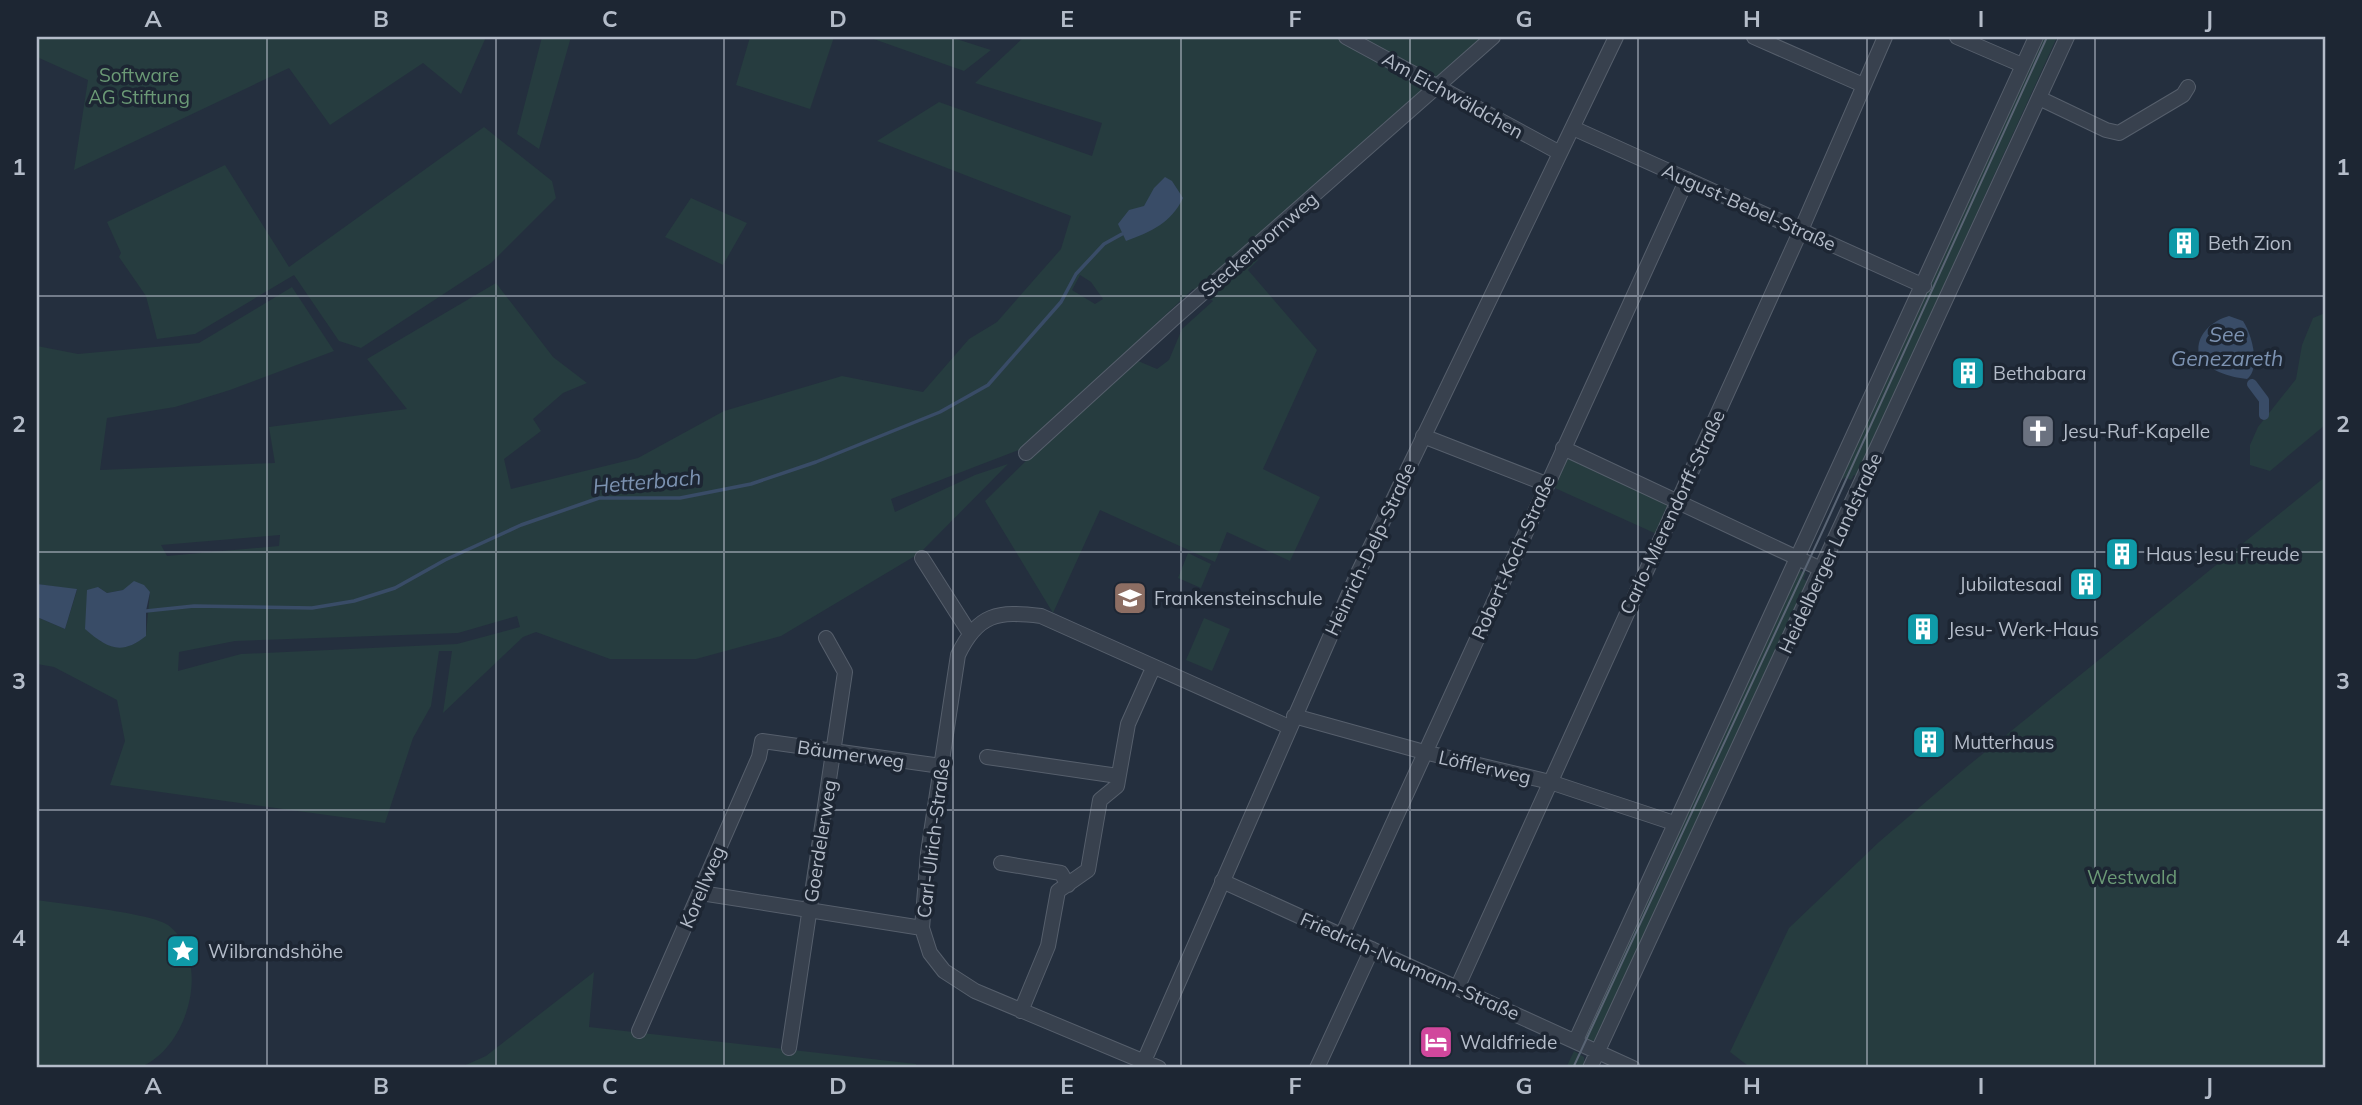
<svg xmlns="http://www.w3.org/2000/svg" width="2362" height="1105" font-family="Mulish,sans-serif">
  <rect width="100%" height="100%" fill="#242f3e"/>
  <path fill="#263c3f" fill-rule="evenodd" d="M37 37H486L461 94 423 63 330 125 289 68 74 170 88 80 37 57Z
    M542 37H571L539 149 517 134Z
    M750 37H834L810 109 736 85Z
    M868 37H950L991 50 964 71Z
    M1024 37H1335L1429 86 1248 245 1258 260 1248 270 1317 350 1263 469 1320 497 1290 561 1227 532 1215 562 1100 510 1053 613 985 501 1131 358 1157 369 1169 360 1182 329 1213 301 1193 289 1024 448 891 499 895 512 975 475 1008 464 920 553 781 636 696 659H610L536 632 523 637 443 713 452 651H439L431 706 413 738 385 823 110 785 125 741 117 700 54 667 37 664V617L65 629 77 590 37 584V346L78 354 199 343 292 287 334 351 230 390 175 407 107 418 100 470 275 463 269 427 407 409 367 359 496 283 553 357 587 383 563 393 533 419 541 431 504 459 511 489 638 458 724 411 842 376 923 392 969 339 997 322 1061 249 1071 216 877 141 939 102 1092 156 1102 123 975 83ZM1080 275 1091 282 1103 299 1095 304 1072 290ZM280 535 279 546 167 556 161 545ZM98 587 107 593 123 590 150 592 146 635C129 650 120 649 100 641ZM517 616 520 627 457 644 241 654 178 671 179 652 235 641 458 633Z
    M1356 37H1483L1437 81Z
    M2042 37H2057L1857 476 1854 475 1851 480 1845 477 1843 479 1838 477Z
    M484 127 552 181 556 198 491 263 361 348 339 341 294 275 195 334 157 339 146 296 119 257 121 253 107 222 225 165 289 267Z
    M691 198 747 223 723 265 665 237Z
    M2325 313V425L2270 471 2250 465V445L2258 427 2296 379 2302 345 2313 318Z
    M1563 448 1677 501 1661 536 1546 484Z
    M2325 477V1068H1751L1730 1052 1789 928 1879 842 1969 765Z
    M1188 553 1211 564 1201 588 1178 578Z
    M1801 571 1806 573 1803 579 1807 581 1597 1039 1592 1041 1582 1037 1797 572Z
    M1204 618 1230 629 1212 671 1186 660Z
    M37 900C62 904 151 913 168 925 213 959 189 1050 138 1068 124 1073 56 1068 37 1068Z
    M594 972 589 1027 916 1064V1068H459L486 1056Z
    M1574 1051 1584 1057V1068H1566Z"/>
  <path fill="#394c67" d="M1165 177 1172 181 1183 198C1171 223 1151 232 1126 241L1118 224 1129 210 1144 206 1154 188Z
    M2229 316 2243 321C2252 334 2261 369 2247 379 2230 377 2207 371 2199 355 2195 336 2211 321 2229 316Z
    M134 581 144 585 150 592 146 611V636C121 656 107 648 85 629L87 590 98 587 107 593 123 590Z
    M37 584 77 589 65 629 37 617Z"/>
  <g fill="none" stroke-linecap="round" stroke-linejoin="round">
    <path stroke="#394c67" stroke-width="3.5" d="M146 611 194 606 312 608 354 601 395 588 445 560 521 525 599 498H680L751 484 816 462 940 412 988 385 1061 302 1076 274 1104 244 1122 234"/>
    <path stroke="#394c67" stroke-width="10" d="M2252 384 2264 400V415"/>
    <g stroke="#565f6c" stroke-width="16">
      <path id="minor" d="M1346 37 1560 153
        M1754 37 1863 85
        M1957 37 2022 65
        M2039 98 2106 130 2119 133 2183 95 2188 87
        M1573 128 1924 286
        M1423 436 1546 484
        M1563 448 1823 570
        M1026 453 1172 320 1493 37
        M922 558 969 632
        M1294 716 1424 752 1550 782 1674 823
        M987 757 1118 776
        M1001 863 1061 873 1068 885
        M1222 881 1633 1068
        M701 893 922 928
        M1342 935 1687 179
        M1458 986 1801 230 1885 37
        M1021 1011 1048 946 1058 891 1088 870 1100 800 1117 786 1128 724 1153 668
        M639 1031 759 757 762 741 941 766
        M1576 1040 2036 37
        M789 1048 845 672 826 638
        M1141 1068 1358 573 1616 37
        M1159 1068 975 991 944 971 930 953 922 928 928 853 958 655C978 613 998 611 1041 616L1289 727
        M1317 1068 1372 949
        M1590 1068 2067 37"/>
    </g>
    <use href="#minor" stroke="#38414e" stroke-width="14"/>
    <path stroke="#5a6575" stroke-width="2" d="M1573 1068 1824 528 2047 37"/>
  </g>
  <path fill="none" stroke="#b4bcc9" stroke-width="2" stroke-opacity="0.55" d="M267 37V1068M496 37V1068M724 37V1068M953 37V1068M1181 37V1068M1410 37V1068M1638 37V1068M1867 37V1068M2095 37V1068M37 296H2325M37 552H2325M37 810H2325"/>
  <defs>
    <g id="building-square" transform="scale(1.75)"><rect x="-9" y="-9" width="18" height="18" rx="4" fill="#0f9aa8" stroke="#1d2633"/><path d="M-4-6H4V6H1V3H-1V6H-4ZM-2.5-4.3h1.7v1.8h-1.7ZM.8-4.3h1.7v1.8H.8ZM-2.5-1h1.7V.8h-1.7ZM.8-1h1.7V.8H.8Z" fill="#fff"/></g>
    <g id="church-square" transform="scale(1.75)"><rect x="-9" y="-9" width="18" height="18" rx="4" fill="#6b7280" stroke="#1d2633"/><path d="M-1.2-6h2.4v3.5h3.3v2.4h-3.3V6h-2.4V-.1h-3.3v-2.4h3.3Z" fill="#fff"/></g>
    <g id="school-square" transform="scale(1.75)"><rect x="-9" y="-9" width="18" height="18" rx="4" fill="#8d6e63" stroke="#1d2633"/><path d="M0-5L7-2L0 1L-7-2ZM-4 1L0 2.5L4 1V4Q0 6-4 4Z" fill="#fff"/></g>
    <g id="sight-square" transform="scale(1.75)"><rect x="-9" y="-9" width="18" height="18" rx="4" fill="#0f9aa8" stroke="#1d2633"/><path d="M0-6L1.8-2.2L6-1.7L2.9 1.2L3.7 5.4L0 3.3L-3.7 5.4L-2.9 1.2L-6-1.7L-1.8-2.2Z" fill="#fff"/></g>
    <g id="hotel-square" transform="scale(1.75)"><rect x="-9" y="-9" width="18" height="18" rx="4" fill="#d1479c" stroke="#1d2633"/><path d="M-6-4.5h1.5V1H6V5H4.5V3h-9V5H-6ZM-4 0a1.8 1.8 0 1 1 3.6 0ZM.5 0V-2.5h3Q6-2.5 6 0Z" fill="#fff"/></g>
  </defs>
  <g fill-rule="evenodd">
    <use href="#building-square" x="2184" y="243"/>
    <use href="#building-square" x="1968" y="373"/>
    <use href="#church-square" x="2038" y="431"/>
    <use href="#building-square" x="2122" y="554"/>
    <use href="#building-square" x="2086" y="584"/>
    <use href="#school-square" x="1130" y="598"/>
    <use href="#building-square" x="1923" y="629"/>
    <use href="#building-square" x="1929" y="742"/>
    <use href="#sight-square" x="183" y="951"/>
    <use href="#hotel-square" x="1436" y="1042"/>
  </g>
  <g text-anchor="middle" stroke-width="7" stroke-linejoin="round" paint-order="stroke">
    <g font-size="19" fill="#6b9a76" stroke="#1d2633">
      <text x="139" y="82">Software<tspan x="139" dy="22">AG Stiftung</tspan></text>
      <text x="2132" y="884">Westwald</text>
    </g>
    <g font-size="19" fill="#b4bcc9" stroke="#1d2633">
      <text transform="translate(1453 95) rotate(29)" y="7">Am Eichwäldchen</text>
      <text transform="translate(1749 207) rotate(24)" y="7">August-Bebel-Straße</text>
      <text transform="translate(1259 244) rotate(-41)" y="7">Steckenbornweg</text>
      <text transform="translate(1672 512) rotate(-65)" y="7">Carlo-Mierendorff-Straße</text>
      <text transform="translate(1370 549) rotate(-65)" y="7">Heinrich-Delp-Straße</text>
      <text transform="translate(1830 553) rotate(-65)" y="7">Heidelberger Landstraße</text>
      <text transform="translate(1513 557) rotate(-66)" y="7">Robert-Koch-Straße</text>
      <text transform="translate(851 754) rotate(8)" y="7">Bäumerweg</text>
      <text transform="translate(1485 767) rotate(13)" y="7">Löfflerweg</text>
      <text transform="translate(933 838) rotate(-83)" y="7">Carl-Ulrich-Straße</text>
      <text transform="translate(820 841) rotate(-81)" y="7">Goerdelerweg</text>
      <text transform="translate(702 887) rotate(-67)" y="7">Korellweg</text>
      <text transform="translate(1410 966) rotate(24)" y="7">Friedrich-Naumann-Straße</text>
    </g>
    <g font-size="19" fill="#b4bcc9" stroke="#1d2633" text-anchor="start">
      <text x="2208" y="250">Beth Zion</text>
      <text x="1993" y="380">Bethabara</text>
      <text x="2062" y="438">Jesu-Ruf-Kapelle</text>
      <text x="2146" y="561">Haus Jesu Freude</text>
      <text x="2062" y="591" text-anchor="end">Jubilatesaal</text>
      <text x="1154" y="605">Frankensteinschule</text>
      <text x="1948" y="636">Jesu- Werk-Haus</text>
      <text x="1954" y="749">Mutterhaus</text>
      <text x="208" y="958">Wilbrandshöhe</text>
      <text x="1460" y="1049">Waldfriede</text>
    </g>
    <g font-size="21" font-style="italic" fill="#7c92b1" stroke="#1d2633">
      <text x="2227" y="342">See<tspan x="2227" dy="24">Genezareth</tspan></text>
      <text transform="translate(647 482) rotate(-5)" y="7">Hetterbach</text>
    </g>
  </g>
  <rect width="2362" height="1105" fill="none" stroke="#1d2633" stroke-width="77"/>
  <rect x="38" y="38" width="2286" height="1028" fill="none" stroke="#b4bcc9" stroke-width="2.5"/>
  <g font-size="23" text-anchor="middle" font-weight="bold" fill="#b4bcc9">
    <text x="153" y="27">A</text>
    <text x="381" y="27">B</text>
    <text x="610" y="27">C</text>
    <text x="838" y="27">D</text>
    <text x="1067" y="27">E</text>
    <text x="1295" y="27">F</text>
    <text x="1524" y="27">G</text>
    <text x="1752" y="27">H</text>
    <text x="1981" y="27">I</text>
    <text x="2209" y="27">J</text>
    <text x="19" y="175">1</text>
    <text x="2343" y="175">1</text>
    <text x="19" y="432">2</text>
    <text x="2343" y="432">2</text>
    <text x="19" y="689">3</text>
    <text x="2343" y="689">3</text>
    <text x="19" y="946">4</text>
    <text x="2343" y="946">4</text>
    <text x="153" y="1094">A</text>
    <text x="381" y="1094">B</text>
    <text x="610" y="1094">C</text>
    <text x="838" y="1094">D</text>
    <text x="1067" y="1094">E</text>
    <text x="1295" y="1094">F</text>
    <text x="1524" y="1094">G</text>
    <text x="1752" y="1094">H</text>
    <text x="1981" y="1094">I</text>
    <text x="2209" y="1094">J</text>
  </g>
</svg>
